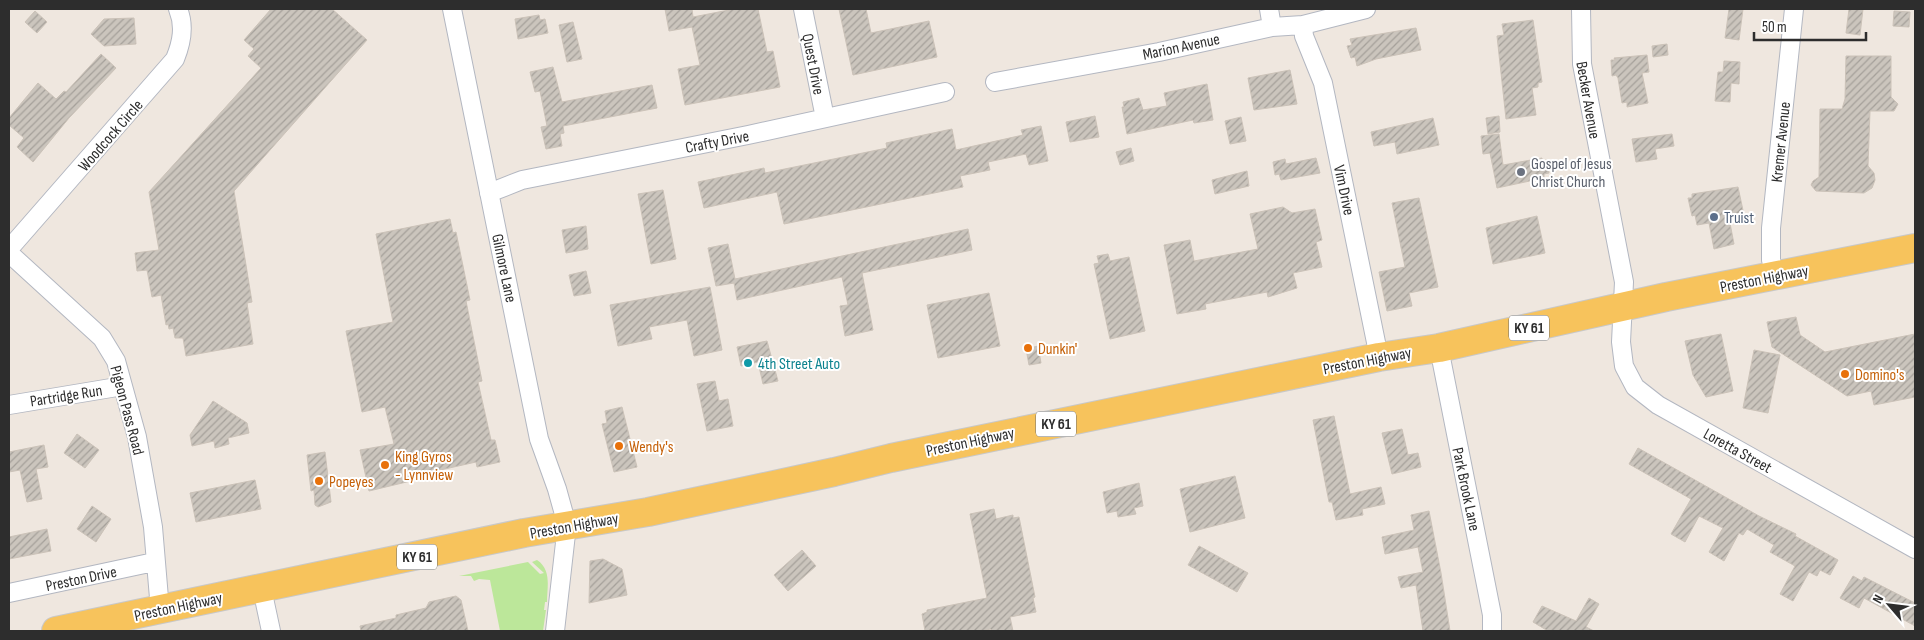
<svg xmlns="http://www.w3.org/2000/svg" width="1924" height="640" font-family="'Sofia Sans Condensed',sans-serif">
  <defs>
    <pattern id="building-hatch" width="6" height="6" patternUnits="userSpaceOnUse" patternTransform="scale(1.25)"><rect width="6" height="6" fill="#cbc5bd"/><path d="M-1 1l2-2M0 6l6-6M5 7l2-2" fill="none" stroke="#a5a09a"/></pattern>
  </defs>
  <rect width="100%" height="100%" fill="#efe7df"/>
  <path fill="#bce79a" d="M537 560C552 570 547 587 547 602H545L544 610H546L543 631H500L490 580 479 579 474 581 471 576H459L528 562 540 574 544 573 532 562Z"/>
  <path fill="url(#building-hatch)" stroke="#cbc2b8" d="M271 9H332L367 40 234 191 252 302 247 303 253 344 186 356 183 338H175L173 328 169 329 168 324 166 325 161 295 152 297 147 270 137 271 135 253 159 250 149 192 261 68 248 56 254 49 244 40Z
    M665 9H692L693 17 734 9H758L767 52 773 51 780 87 685 105 678 69 700 65 692 27 669 31Z
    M839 9H866L871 33 929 21 937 57 853 75Z
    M1729 9H1743L1739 40 1725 38Z
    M1849 9H1863L1860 35 1846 33Z
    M35 11 47 22 37 33 25 22Z
    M1894 11 1910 12 1909 27 1893 26Z
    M539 15 540 20 545 19 548 33 518 39 515 19Z
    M134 18 136 44 104 46 91 34 104 19Z
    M1533 20 1542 82 1538 83V87L1532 88 1536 115 1506 119 1497 36 1504 35 1502 24Z
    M573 22 582 59 567 62 559 25Z
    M1416 28 1421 50 1376 59 1357 66 1355 57 1351 58 1347 46 1352 45 1350 39Z
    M1667 44 1668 55 1653 57 1652 46Z
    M101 54 116 68 69 118 33 162 17 147 24 138 9 125V118L38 83 56 99 64 91 66 92Z
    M1647 55 1649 72 1642 73 1648 103 1627 107V102L1622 103 1618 78 1616 75 1612 76 1611 60H1615L1614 58Z
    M1846 56H1891V97L1898 104 1894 111H1870L1868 166 1874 173 1875 180 1872 188 1864 193 1816 191 1811 185 1813 181 1819 177 1820 109H1842L1845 99Z
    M1724 61 1740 62 1739 84 1731 83 1730 102 1715 101 1718 72H1723Z
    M553 67 562 102 652 85 657 108 563 126 564 133 560 134 562 146 546 149 541 127 547 126 540 91 535 92 530 72Z
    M1290 70 1297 104 1254 110 1248 78Z
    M1207 84 1213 120 1194 123 1193 120 1127 134 1122 107H1124L1123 102 1139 98 1143 110 1167 106 1164 93Z
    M1095 116 1099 137 1070 142 1066 122Z
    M1499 116 1500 132 1488 134 1486 118Z
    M1241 117 1246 141 1230 144 1225 121Z
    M1433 118 1439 145 1397 154 1395 142 1374 146 1371 132Z
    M1041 126 1048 161 1029 165 1026 154 988 162 990 170 960 176 963 187 784 224 777 192 704 208 698 182 764 168 765 173 819 162 887 148 886 143 952 129 956 150 1023 135 1021 130Z
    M1499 134 1503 165 1542 158V161L1547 160 1549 173 1544 174V178L1497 188 1490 153 1483 154 1481 136Z
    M1672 134 1674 146 1655 149 1657 159 1636 162 1632 139Z
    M1131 148 1134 161 1120 165 1116 152Z
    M1316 158 1320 173 1281 180 1279 174 1275 175 1273 162 1285 159 1286 164Z
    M1247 171 1249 186 1215 194 1212 180Z
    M1738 187 1744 215 1729 218 1734 244 1714 249 1709 223 1697 225 1695 215 1692 216 1688 198H1692V194Z
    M663 190 676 259 651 264 638 194Z
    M1419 198 1438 287 1409 293 1412 306 1387 311 1379 272 1405 267 1392 203Z
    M1283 207 1292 213 1315 209 1322 240 1316 242 1322 267 1293 273 1297 288 1268 297 1267 292 1205 304 1206 309 1177 314 1164 245 1190 240 1194 261 1258 249 1250 214Z
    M1537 216 1545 253 1493 264 1486 228Z
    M450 219 453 233 456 232 470 300 466 301 482 381 478 382 491 440H495L500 462 477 467 476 462 418 475 419 479 369 491 360 450 394 444 385 407 362 412 346 331 393 322 376 234Z
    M586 226 588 249 566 253 562 230Z
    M968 229 972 250 862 273 873 330 845 336 840 306 848 305 842 277 737 300 734 283 716 286 708 248 728 244 735 279Z
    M1108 254 1110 261 1129 257 1145 331 1110 339 1094 264 1099 263 1097 256Z
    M586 271 591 293 574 296 569 275Z
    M710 287 722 350 694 356 687 320 649 327 652 339 618 346 610 305Z
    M989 293 1000 346 938 358 927 305Z
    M1796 317 1800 335 1825 352 1915 334V397L1874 405 1871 391 1847 396 1772 347 1767 322Z
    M1721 334 1733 391 1706 397 1693 375 1685 341Z
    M767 341 778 381 763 384 758 362 741 366 737 347Z
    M1038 346 1041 363 1029 365 1026 349Z
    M1754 350 1780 355 1768 413 1743 408Z
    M715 381 719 401 728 399 733 426 707 431 697 384Z
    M213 401 247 423 249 433 228 438 229 444 215 448 214 441 192 446 190 435Z
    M622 407 637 467 614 472 602 424 607 423 605 411Z
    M1334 416 1350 494 1381 487 1385 504 1362 509 1363 515 1336 520 1332 502H1329L1313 420Z
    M1402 429 1408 455 1418 453 1421 467 1392 474 1382 433Z
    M77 434 99 450 85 468 64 453Z
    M44 445 48 467 36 469 42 499 27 502 20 470 9 472V452Z
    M1638 448 1759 516 1796 534 1795 536 1838 560 1830 575 1820 570 1817 576 1809 572 1793 601 1780 594 1795 566 1770 552 1774 545 1747 529 1743 535 1739 533 1724 561 1709 552 1723 528 1699 516 1685 542 1671 534 1691 499 1629 464Z
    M325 452 331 502 318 507 315 505 314 490 311 491 307 455Z
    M1235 476 1245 518 1190 532 1180 489Z
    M255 480 261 509 196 522 190 493Z
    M1139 483 1143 506 1134 508 1136 514 1118 517 1117 511 1107 513 1103 492Z
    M92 506 111 519 96 542 77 529Z
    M994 509 996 519 1013 515V518L1019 517 1035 597 1033 598 1036 612 1010 617 1013 631H991V629L980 631H925L922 614 927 612V610L987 598 970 514Z
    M1429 511 1441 573 1450 631H1423L1416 585 1401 588 1398 577 1423 572 1418 547 1385 554 1382 537 1414 530 1411 515Z
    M47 529 51 551 9 559V537Z
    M1199 546 1248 573 1237 592 1188 565Z
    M802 550 816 566 788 591 774 575Z
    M603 559 622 569 627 595 589 603 590 561Z
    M1853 576 1862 581 1864 577 1915 603V626L1864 598 1859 608 1840 598Z
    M456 596 461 600 468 631H361L360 626 396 618V615L426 608 429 602Z
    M1589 598 1599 604 1586 627 1594 631H1548L1533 622 1542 606 1576 621Z"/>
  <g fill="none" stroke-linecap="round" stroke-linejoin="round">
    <g stroke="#b3b7c1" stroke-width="20">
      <path id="street" d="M452 9 539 439 557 489 567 525 555 631
        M803 9 825 118
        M1269 9 1272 27
        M1581 9 1582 64 1624 282 1621 342 1624 366 1635 387 1658 405 1915 549
        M1303 25 1304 36 1323 83 1379 357
        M995 82 1159 52 1272 27 1303 25 1366 9
        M489 193 522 180 748 135 945 92
        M9 249 175 59C182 42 185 26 178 9
        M9 253 102 338 116 361 137 437 153 527 160 610
        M1775 275 1771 260V228L1794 9
        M1439 348 1492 615V631
        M9 405 123 386
        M262 589 271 631
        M9 593 154 562"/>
    </g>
    <g stroke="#c8c8c8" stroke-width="30">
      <path id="primary" d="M56 631 524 533 648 512 834 472 891 458 1379 357 1439 348 1666 297 1915 248"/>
    </g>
    <use href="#street" stroke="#fff" stroke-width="18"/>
    <use href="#primary" stroke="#f7c35c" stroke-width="28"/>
  </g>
  <circle fill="#6b7280" stroke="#fff" stroke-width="2" cx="1521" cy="172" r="5"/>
  <circle fill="#5c6f8a" stroke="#fff" stroke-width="2" cx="1714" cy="217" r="5"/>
  <g fill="#e8710a" stroke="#fff" stroke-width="2">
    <circle cx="1028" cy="348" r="5"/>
    <circle cx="1845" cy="374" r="5"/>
    <circle cx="619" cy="446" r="5"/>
    <circle cx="385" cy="465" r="5"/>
    <circle cx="319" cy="481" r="5"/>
  </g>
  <circle fill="#0f9aa8" stroke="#fff" stroke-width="2" cx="748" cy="363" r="5"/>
  <g text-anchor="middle" stroke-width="4" stroke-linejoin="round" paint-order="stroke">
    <g fill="#fff" stroke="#6c6c6c" stroke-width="1">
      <rect x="1509" y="315.5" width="40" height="25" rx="4"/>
      <rect x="1036" y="411.5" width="40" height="25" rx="4"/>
      <rect x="397" y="544.5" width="40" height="25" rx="4"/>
    </g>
    <g font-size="15" font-weight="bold" fill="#2d2d2d">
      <text x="1529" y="333">KY 61</text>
      <text x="1056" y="429">KY 61</text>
      <text x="417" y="562">KY 61</text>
    </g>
    <g font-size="16" fill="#2d2d2d" stroke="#fff">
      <text transform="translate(1181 46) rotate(-12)" y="6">Marion Avenue</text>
      <text transform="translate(814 64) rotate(79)" y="6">Quest Drive</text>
      <text transform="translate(1589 100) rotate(80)" y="6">Becker Avenue</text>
      <text transform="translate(110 135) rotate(-49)" y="6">Woodcock Circle</text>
      <text transform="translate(717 141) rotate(-11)" y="6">Crafty Drive</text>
      <text transform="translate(1780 142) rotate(-84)" y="6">Kremer Avenue</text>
      <text transform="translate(1345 190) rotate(78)" y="6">Vim Drive</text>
      <text transform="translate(505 268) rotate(78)" y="6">Gilmore Lane</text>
      <text transform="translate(1764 278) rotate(-11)" y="6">Preston Highway</text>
      <text transform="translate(1367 360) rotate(-11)" y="6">Preston Highway</text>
      <text transform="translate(66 395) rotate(-9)" y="6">Partridge Run</text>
      <text transform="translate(128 410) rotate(75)" y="6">Pigeon Pass Road</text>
      <text transform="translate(970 441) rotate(-12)" y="6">Preston Highway</text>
      <text transform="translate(1738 450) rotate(29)" y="6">Loretta Street</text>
      <text transform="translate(1467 489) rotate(78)" y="6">Park Brook Lane</text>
      <text transform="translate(574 525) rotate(-10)" y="6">Preston Highway</text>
      <text transform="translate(81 578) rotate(-12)" y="6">Preston Drive</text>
      <text transform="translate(178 606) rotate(-12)" y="6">Preston Highway</text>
    </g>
    <g font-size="16" fill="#5b616d" stroke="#fff" text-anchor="start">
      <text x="1531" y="169">Gospel of Jesus<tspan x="1531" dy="18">Christ Church</tspan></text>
    </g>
    <g font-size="16" fill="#4e5e75" stroke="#fff" text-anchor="start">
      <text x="1724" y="223">Truist</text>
    </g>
    <g font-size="16" fill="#c56008" stroke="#fff" text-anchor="start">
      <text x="1038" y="354">Dunkin'</text>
      <text x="1855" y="380">Domino's</text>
      <text x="629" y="452">Wendy's</text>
      <text x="395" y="462">King Gyros<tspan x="395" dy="18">- Lynnview</tspan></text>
      <text x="329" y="487">Popeyes</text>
    </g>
    <g font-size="16" fill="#0d838f" stroke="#fff" text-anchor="start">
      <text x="758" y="369">4th Street Auto</text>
    </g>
  </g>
  <rect width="1924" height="640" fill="none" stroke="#2d2d2d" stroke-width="20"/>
  <g transform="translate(1889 605) rotate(298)" stroke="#ffffff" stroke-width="4" paint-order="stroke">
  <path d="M0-4L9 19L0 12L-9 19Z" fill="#2d2d2d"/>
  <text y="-8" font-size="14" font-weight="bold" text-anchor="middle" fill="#2d2d2d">N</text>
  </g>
  <path d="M1754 32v8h112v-8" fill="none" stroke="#2d2d2d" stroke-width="2.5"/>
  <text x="1762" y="32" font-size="15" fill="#2d2d2d" stroke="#ffffff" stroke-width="4" paint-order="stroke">50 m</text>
</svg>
